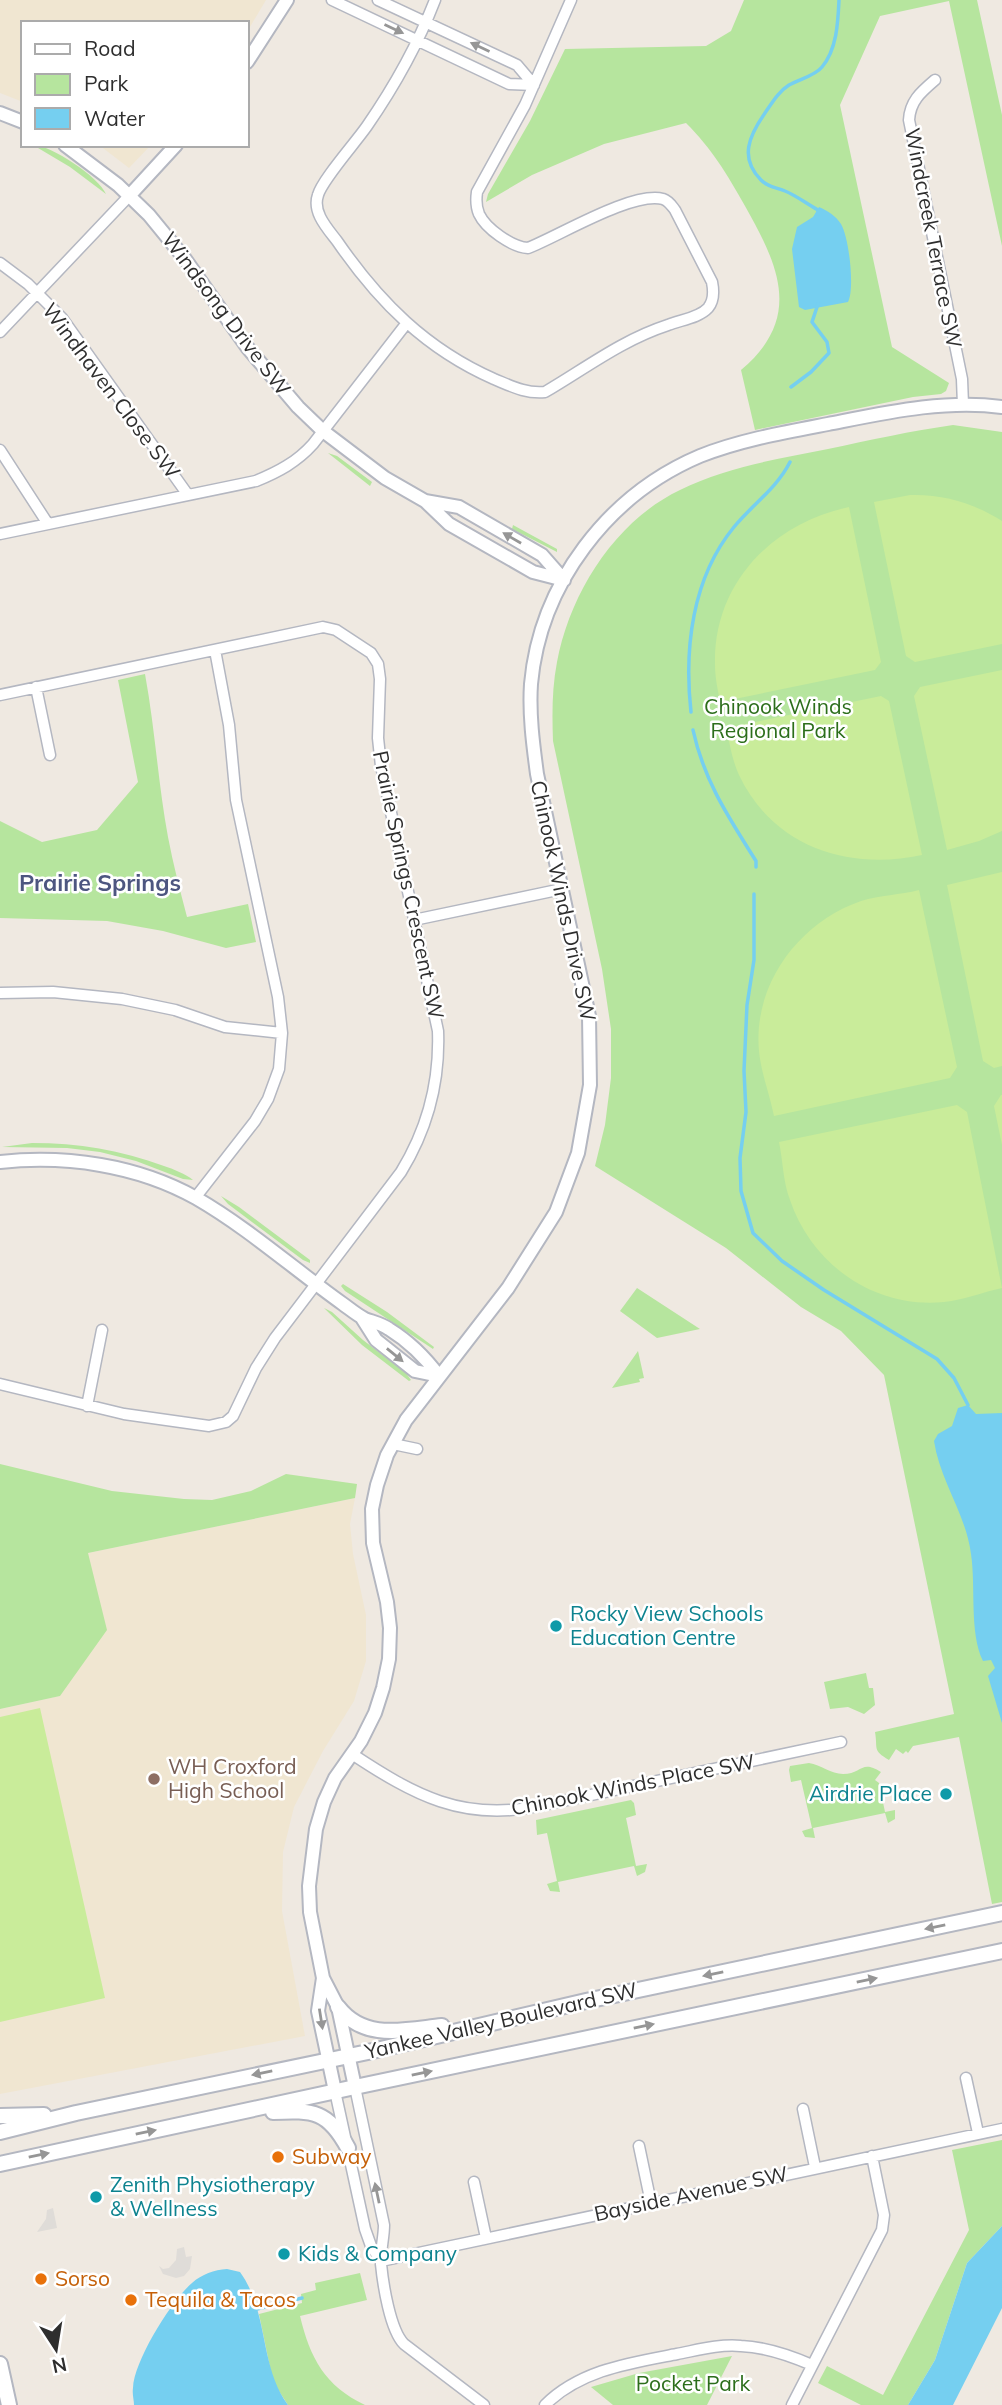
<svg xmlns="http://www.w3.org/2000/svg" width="1002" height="2405" font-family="Mulish,sans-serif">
  <rect width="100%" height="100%" fill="#efe9e1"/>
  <path fill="#f0e6d1" d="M0 0H266L247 32V23H23V102L0 93Z
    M99 145H151L129 168Z
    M355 1498 350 1524 353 1554 366 1615V1661L354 1701 323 1751 294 1807 283 1852 282 1911 305 2036 0 2094V1709L60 1696 88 1553Z"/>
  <path fill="#b6e59e" d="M744 0H977L1002 115V246L949 1 880 16 840 105 892 347 949 383 946 391 941 394 913 397 755 430 741 370C803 318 779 266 745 206 727 174 712 149 686 123L604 144 532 175 486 202 488 194 530 121 565 49 706 46 731 31Z
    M33 145C51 145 99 177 106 194L70 167Z
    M953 425 1002 432V1902L992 1904 959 1737 913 1746 908 1753 906 1751 903 1754 896 1749 889 1760C872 1750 878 1749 875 1732L954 1714 884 1375 841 1331 801 1307 726 1248 595 1166 605 1125 611 1078V1029L602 969 553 741C552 714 552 688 557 662 570 593 615 521 680 490 727 467 777 459 828 449 870 440 911 431 953 425Z
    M328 453 337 456 372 482 370 486Z
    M513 525 557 549V552L512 529Z
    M145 674C155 728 158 783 168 837 173 864 180 890 187 917L248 904 256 942 226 948 163 931 107 921 0 918V821L42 842 97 830 138 782 118 680Z
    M32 1143C78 1143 121 1150 164 1166 173 1169 186 1174 193 1180L183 1179 136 1161 100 1152 67 1148 2 1147Z
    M221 1196 239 1207 310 1260V1263L303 1260 228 1204Z
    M343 1284 387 1312 434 1347 433 1349 345 1291 341 1286Z
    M637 1288 700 1329 657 1338 620 1311Z
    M324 1308 332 1312 363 1340 406 1373 411 1380 409 1381 362 1345Z
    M638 1351 644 1378 639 1379 640 1382 612 1388Z
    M0 1464 112 1491 184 1499 212 1500 251 1491 286 1474 357 1484 355 1498 88 1553 107 1630 60 1696 0 1709Z
    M866 1673 869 1688H873L875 1705 864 1714 848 1707 830 1709 824 1682Z
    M809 1763C821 1765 831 1774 843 1774 862 1774 861 1759 881 1772L875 1780 879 1783 885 1812 895 1810V1819L888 1823 885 1813 813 1828 815 1838 805 1837 802 1831 812 1828 801 1780 791 1782 789 1770 790 1766Z
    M631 1800 634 1803 636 1815 626 1818 636 1866 647 1864 645 1872 637 1876 634 1866 558 1882 560 1892 550 1891 547 1884 557 1881 547 1833 537 1835 536 1820Z
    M1002 2140V2226L967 2263 935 2360 908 2405H861L818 2383 827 2366 883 2395 969 2230 952 2150Z
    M360 2273 367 2300 300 2316C310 2358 325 2386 365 2405H288L273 2382 259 2314 302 2303 301 2294 316 2290 315 2283Z
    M732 2356 707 2405H613L591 2387 639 2373Z"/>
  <path fill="#c9ec9a" d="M910 495C944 494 973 503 1002 521V644L915 662 906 656 874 502Z
    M849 507 881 662 875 670 720 702C718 690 715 678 715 665 713 583 773 523 849 507Z
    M1002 670V831L979 841 947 850 914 696 920 687Z
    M881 696 889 701 922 855C849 871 773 847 739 775 732 760 730 744 726 728Z
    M1002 872V1066L994 1068 983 1061 947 885Z
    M919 890 957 1067 950 1078 774 1116C770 1096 763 1078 760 1059 749 989 797 923 861 901 880 895 900 895 919 890Z
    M1001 1095H1002V1145L994 1106Z
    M957 1105 967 1112 1002 1288C983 1292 964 1300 944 1302 875 1309 812 1265 790 1200 783 1182 783 1161 779 1142Z
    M40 1708 105 1998 0 2022V1717Z"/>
  <path fill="#dfdcd8" d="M53 2208 57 2228 37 2232 46 2219 47 2210Z
    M184 2247 186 2257 192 2256 190 2269 184 2276 176 2278 163 2274 159 2266 163 2269 169 2268 176 2260 177 2249Z"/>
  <path fill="#75cff0" d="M819 207C828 211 836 216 841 224 849 237 855 289 848 302L805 310 799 307 792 249 797 227 813 217Z
    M968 1405 976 1414 1002 1413V1723L988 1676 995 1668 991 1660 983 1661C969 1632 976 1587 971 1554 966 1514 940 1481 934 1441L938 1434 952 1426 958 1408Z
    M1002 2226V2308L953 2405H908L935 2360 967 2263Z
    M227 2269 240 2272C269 2312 259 2365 288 2405H134C134 2400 132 2394 133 2388 134 2361 171 2301 192 2283 202 2274 214 2270 227 2269Z"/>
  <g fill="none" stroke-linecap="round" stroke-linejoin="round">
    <path stroke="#75cff0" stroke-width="3.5" d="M818 214V210C807 204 797 196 785 191 776 187 769 188 761 180 739 158 749 136 765 113 772 103 778 92 789 85 799 79 815 76 822 67 837 49 838 22 839 0
      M791 387 811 372 829 353 827 342 812 322 818 304
      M691 712C684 649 692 578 734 527 752 505 777 488 790 462
      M693 730C704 781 729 818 756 861V867
      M754 894V960L747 1005 744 1071 746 1112 740 1158 741 1191 753 1233 782 1261 824 1290 937 1359 954 1378 968 1405
      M274 2305 302 2298
      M257 2309 269 2306"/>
    <g stroke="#b4b7c1" stroke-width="13">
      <path id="minor" d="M332 0 509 84 534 85
        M378 0 517 65 534 85
        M435 0C418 44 394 87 367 126 356 142 322 180 318 195 312 212 327 228 337 241 379 302 426 349 494 379 511 386 526 394 545 392 586 368 622 340 668 325 680 320 699 318 708 308 714 301 714 292 712 282L675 210C671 205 669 201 663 199 632 191 559 236 528 248 512 247 486 229 479 214 476 207 476 199 477 192L525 105 571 0
        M935 80C921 92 910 101 909 120L962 379 963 405
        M0 263 28 284 62 318 188 495
        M0 332 130 195
        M0 450 48 524
        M0 534 256 481C278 472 297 462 313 444L406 324
        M36 687 50 755
        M0 695 323 627 336 630 371 653 378 664 380 679 378 738 381 766 438 1031C440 1083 428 1128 401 1172L275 1338 256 1368 233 1416 226 1422 209 1426 124 1414 0 1384
        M414 920 562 889
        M0 993 53 992 122 999 175 1010 225 1027 282 1033
        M195 1198 255 1121 268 1099 279 1069 282 1033 278 997 236 800 229 725 215 650
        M87 1406 102 1330
        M393 1444 417 1449
        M352 1754C414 1795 463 1822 539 1806L841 1742
        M966 2078 978 2133
        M355 2087 384 2225C384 2238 380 2251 381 2264 383 2284 390 2330 404 2344L484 2405
        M335 2091 365 2229 371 2246 381 2261
        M803 2109 815 2167
        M639 2146 651 2203
        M474 2182 486 2238
        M381 2261 1002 2129
        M545 2405C580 2370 630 2363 677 2354 698 2350 719 2344 741 2346 766 2347 789 2355 812 2365
        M792 2405 882 2230 884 2215 872 2156"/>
    </g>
    <g stroke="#b4b7c1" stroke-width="16">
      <path id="tertiary" d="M247 62 287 0
        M0 113 23 122
        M65 145 118 185 149 215 185 259 247 347 298 407 323 431 385 478 425 501 449 524 533 572 564 580
        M130 195 176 145
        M425 501 459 507 542 555 564 580
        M0 1162C66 1155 137 1165 196 1198 248 1228 294 1269 343 1304 350 1309 357 1315 365 1319 373 1322 382 1324 389 1329 410 1342 425 1357 439 1376
        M362 1318 376 1340 415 1371 439 1376
        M323 1978 318 2011 335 2091
        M355 2087 338 2007 323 1978 310 1912 309 1886 316 1829 324 1802 335 1778 361 1741 375 1713 383 1688 389 1659 390 1628 387 1602 373 1543 372 1509 377 1485 387 1455 406 1420 508 1288 556 1212 578 1153 590 1085 589 1016 537 774C533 744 529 714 531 684 540 584 608 495 700 456 740 440 786 432 828 424 884 413 945 399 1002 407"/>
    </g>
    <g stroke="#b4b7c1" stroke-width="18">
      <path id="secondary" d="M338 2007C364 2041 404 2030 442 2026
        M273 2112C314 2110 328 2111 348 2148
        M0 2116 44 2115
        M0 2132 76 2113 368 2052 586 2001 1002 1913
        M0 2164 355 2087 1002 1951
        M0 2364 9 2405"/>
    </g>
    <use href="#minor" stroke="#fff" stroke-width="10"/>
    <use href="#tertiary" stroke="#fff" stroke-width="12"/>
    <use href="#secondary" stroke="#fff" stroke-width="14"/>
  </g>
  <defs><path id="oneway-solid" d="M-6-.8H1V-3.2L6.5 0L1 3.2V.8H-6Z" transform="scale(1.75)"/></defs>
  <g fill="#969696">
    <use href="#oneway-solid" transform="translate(394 29) rotate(25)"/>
    <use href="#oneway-solid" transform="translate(480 47) rotate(-155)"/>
    <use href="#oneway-solid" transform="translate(512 538) rotate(-150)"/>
    <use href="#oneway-solid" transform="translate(395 1355) rotate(39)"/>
    <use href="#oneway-solid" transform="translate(935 1927) rotate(168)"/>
    <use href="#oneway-solid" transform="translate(713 1974) rotate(168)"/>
    <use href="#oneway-solid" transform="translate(867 1980) rotate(-12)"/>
    <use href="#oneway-solid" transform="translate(321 2019) rotate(81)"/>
    <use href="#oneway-solid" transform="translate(644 2026) rotate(-12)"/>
    <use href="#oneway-solid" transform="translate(262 2073) rotate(168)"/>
    <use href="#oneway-solid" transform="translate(422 2073) rotate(-12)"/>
    <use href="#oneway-solid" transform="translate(146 2132) rotate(-12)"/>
    <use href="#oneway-solid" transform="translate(39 2155) rotate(-12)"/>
    <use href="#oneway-solid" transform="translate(377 2193) rotate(-102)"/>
  </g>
  <g fill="#0f9aa8" stroke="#fff" stroke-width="2.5">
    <circle cx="556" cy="1626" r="7"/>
    <circle cx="946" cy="1794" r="7"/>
    <circle cx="96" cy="2197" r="7"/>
    <circle cx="284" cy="2254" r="7"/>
  </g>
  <circle fill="#8d6e63" stroke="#fff" stroke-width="2.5" cx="154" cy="1779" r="7"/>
  <g fill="#e8710a" stroke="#fff" stroke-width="2.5">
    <circle cx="278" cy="2157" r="7"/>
    <circle cx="41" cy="2279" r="7"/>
    <circle cx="131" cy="2300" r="7"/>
  </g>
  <g text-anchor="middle" stroke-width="5" stroke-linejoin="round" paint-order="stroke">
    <g font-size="21" fill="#2e2e2e" stroke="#fff">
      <text transform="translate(933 238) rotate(79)" y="7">Windcreek Terrace SW</text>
      <text transform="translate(226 314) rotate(53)" y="7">Windsong Drive SW</text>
      <text transform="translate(111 391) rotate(53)" y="7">Windhaven Close SW</text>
      <text transform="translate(408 885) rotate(78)" y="7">Prairie Springs Crescent SW</text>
      <text transform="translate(563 901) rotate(78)" y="7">Chinook Winds Drive SW</text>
      <text transform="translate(633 1785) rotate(-11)" y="7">Chinook Winds Place SW</text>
      <text transform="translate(501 2021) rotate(-13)" y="7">Yankee Valley Boulevard SW</text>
      <text transform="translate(691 2194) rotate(-12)" y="7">Bayside Avenue SW</text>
    </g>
    <g font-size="21" fill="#2c6e1b" stroke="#fff">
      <text x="778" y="714">Chinook Winds<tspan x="778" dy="24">Regional Park</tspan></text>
      <text x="693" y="2391">Pocket Park</text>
    </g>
    <g font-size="21" fill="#0d838f" stroke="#fff" text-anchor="start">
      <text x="570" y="1621">Rocky View Schools<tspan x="570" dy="24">Education Centre</tspan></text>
      <text x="932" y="1801" text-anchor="end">Airdrie Place</text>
      <text x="110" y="2192">Zenith Physiotherapy<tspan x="110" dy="24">&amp; Wellness</tspan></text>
      <text x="298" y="2261">Kids &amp; Company</text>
    </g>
    <g font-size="21" fill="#785e54" stroke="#fff" text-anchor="start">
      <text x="168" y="1774">WH Croxford<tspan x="168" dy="24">High School</tspan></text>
    </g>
    <g font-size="21" fill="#c56008" stroke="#fff" text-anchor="start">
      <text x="292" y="2164">Subway</text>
      <text x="55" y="2286">Sorso</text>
      <text x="145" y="2307">Tequila &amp; Tacos</text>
    </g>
    <g font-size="23" font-weight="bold" fill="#4d5680" stroke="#fff">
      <text x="100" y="891">Prairie Springs</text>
    </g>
  </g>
  <rect x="21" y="21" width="228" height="126" fill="#ffffff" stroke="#ababab" stroke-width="2"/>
  <rect x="35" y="44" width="35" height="10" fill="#ffffff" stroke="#ababab" stroke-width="2"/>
  <text x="84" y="56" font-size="21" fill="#2e2e2e">Road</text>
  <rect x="35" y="74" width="35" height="21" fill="#b6e59e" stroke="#ababab" stroke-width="2"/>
  <text x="84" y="91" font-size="21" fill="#2e2e2e">Park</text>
  <rect x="35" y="108" width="35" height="21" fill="#75cff0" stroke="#ababab" stroke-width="2"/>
  <text x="84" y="126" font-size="21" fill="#2e2e2e">Water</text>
  <g transform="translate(56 2349) rotate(168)" stroke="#ffffff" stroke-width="5" paint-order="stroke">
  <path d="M0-5L12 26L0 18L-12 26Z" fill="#2e2e2e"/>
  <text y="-10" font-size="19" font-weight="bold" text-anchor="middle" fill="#2e2e2e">N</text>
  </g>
</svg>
